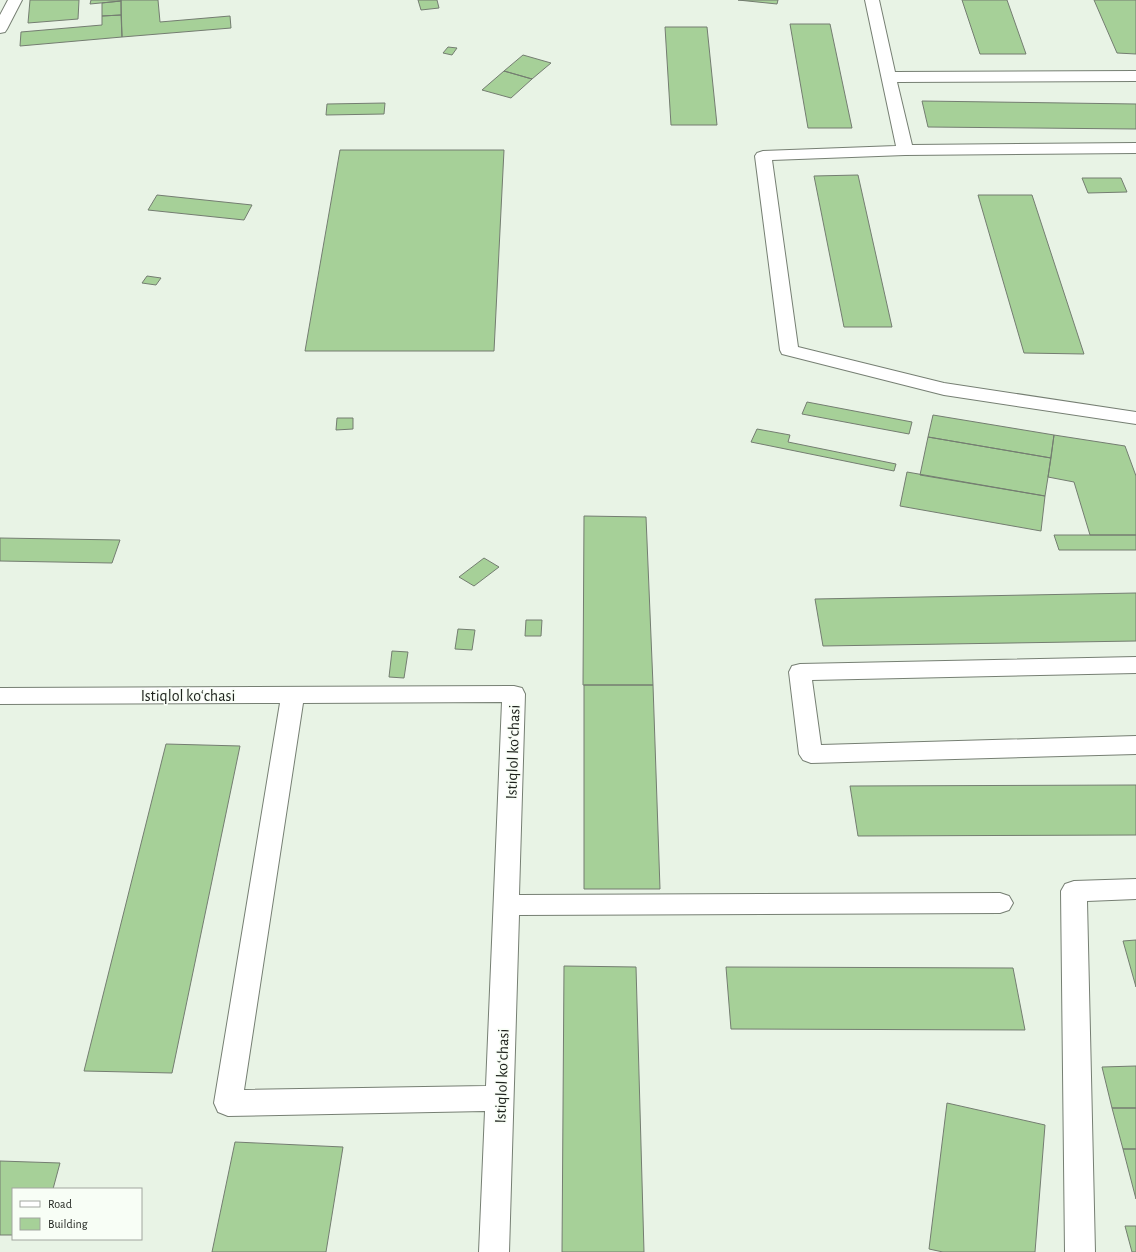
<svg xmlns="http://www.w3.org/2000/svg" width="1136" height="1252" font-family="'Alegreya Sans',sans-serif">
  <rect width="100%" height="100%" fill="#e8f3e5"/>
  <path fill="#a6d098" stroke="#747d71" d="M30 0H79L78 19 28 23Z
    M91 0H121V1L90 4Z
    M121 0H158L160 22 230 16 231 28 122 37Z
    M418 0H437L439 8 421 10Z
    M738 0H778L777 4Z
    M962 0H1007L1026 54H980Z
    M1094 0H1136V54L1117 53Z
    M121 1V15L102 16V3Z
    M121 15 122 37 20 46 21 32 102 25V16Z
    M790 24H830L852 128H808Z
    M665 27H707L717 125H671Z
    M448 47 457 48 452 55 443 53Z
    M523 55 551 63 532 79 504 71Z
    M504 71 532 79 511 98 482 90Z
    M922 101 1136 104V129L928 127Z
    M385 103 384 114 326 115 327 104Z
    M340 150H504L494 351H305Z
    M858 175 892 327H844L814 176Z
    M1082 178H1121L1127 192 1088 193Z
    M157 195 252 205 244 220 148 210Z
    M978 195H1032L1084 354 1024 353Z
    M147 276 161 278 156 285 142 283Z
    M807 402 912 422 909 434 802 414Z
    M933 415 1054 435 1051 458 928 437Z
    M337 418H353V429L336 430Z
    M757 429 790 435 788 442 896 464 894 471 751 442Z
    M1054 435 1125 446 1136 476V535H1090L1074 482 1048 477Z
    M928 437 1051 458 1045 496 920 475Z
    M907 472 1045 496 1041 531 900 506Z
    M584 516 646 517 653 685H583Z
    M1054 535H1136V550H1059Z
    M0 538 120 540 112 563 0 561Z
    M484 558 499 567 474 586 459 577Z
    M1136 593V641L823 646 815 599Z
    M526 620H542L541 636H525Z
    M458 629 475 630 472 650 455 649Z
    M392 651 408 652 404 678 389 677Z
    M584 685H653L660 889H584Z
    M166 744 240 746 172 1073 84 1071Z
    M1136 785V835L858 836 850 786Z
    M1136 940V987L1123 941Z
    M564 966 636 967 644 1252H562Z
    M726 967 1013 968 1025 1030 731 1029Z
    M1136 1066V1108H1112L1102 1067Z
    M947 1103 1045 1125 1035 1252H943L929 1249Z
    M1112 1108H1136V1149H1123Z
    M235 1142 343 1147 326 1252H212Z
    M1123 1149H1136V1199Z
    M0 1161 60 1163 53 1189H13V1235H0Z
    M1125 1226H1136V1252H1132Z"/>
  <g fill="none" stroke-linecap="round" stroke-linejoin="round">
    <g stroke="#767f73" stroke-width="2">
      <path id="minor" d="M8 0H22L7 29 5 32 0 33V15Z
        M865 0H879L895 72 1136 71V81L897 82 912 145 1136 143V153L905 155 772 160 798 347 944 383 1136 412V424L944 395 782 354 780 350 755 156 757 153 763 151 896 146Z
        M1136 657V673L812 680 821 745 1136 736V754L811 763 803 760 799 754 789 672 792 666 800 664Z
        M514 686 522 688 525 694 519 895 1000 893 1009 896 1013 903 1009 910 1000 913 519 915 509 1252H479L485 1111 228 1116 218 1112 214 1103 280 703 0 704V688ZM502 702 486 1086 244 1090 303 703Z
        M1136 879V899L1087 901 1095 1252H1065L1061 891 1065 884 1074 881Z"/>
    </g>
    <use href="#minor" fill="#fff" fill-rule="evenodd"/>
  </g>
  <g text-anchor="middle" stroke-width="3" stroke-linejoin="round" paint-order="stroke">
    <g font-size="16" fill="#1e221d" stroke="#f8fef6">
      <text x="188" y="701">Istiqlol koʻchasi</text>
      <text transform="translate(512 752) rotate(-88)" y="6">Istiqlol koʻchasi</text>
      <text transform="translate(501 1076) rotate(-88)" y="6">Istiqlol koʻchasi</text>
    </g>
  </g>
  <rect x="12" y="1188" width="130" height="52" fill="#f8fef6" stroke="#a1a69f"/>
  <rect x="20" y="1201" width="20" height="6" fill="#ffffff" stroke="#a1a69f"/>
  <text x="48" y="1208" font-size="12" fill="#1e221d">Road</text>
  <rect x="20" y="1218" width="20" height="12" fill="#a6d098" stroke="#a1a69f"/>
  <text x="48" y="1228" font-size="12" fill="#1e221d">Building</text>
</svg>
